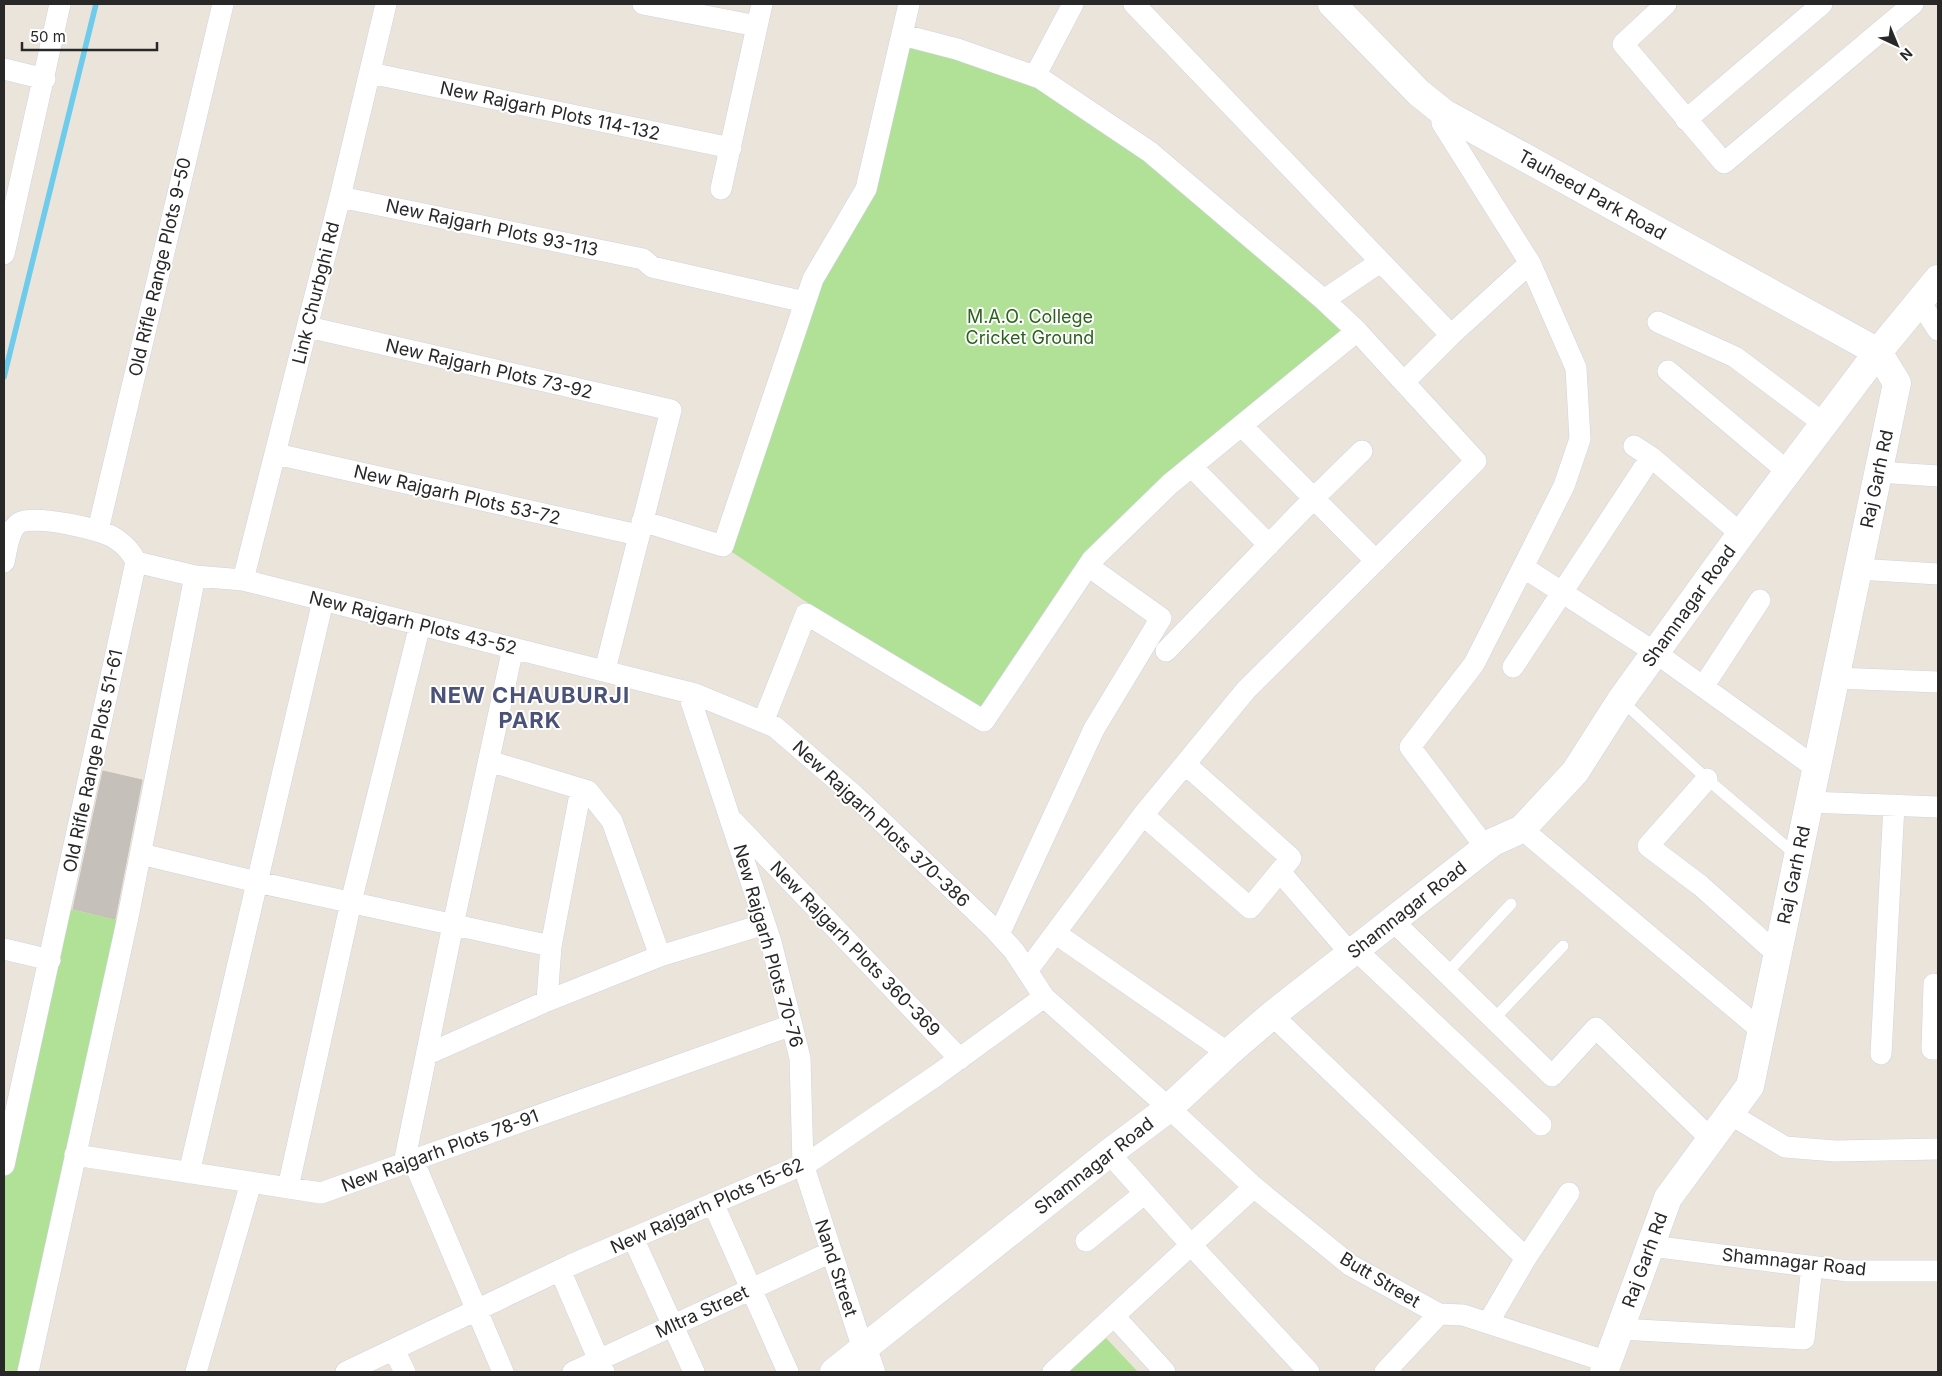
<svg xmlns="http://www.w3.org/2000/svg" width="1942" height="1376" font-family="Inter,sans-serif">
  <rect width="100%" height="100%" fill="#ebe4da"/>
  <path fill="#b1e197" d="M903 35 1035 76 1150 152 1357 331 1088 566 984 721 723 546 813 279 866 188Z
    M66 908 126 922 29 1372H4V1174Z
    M1106 1338 1138 1372H1068Z"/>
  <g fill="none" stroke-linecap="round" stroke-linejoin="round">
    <path stroke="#6ecbeb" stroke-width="5.5" d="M4 377 96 4"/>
  </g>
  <path fill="#c6c0ba" stroke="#c6bfb4" d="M103 771 142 780 115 919 73 909Z"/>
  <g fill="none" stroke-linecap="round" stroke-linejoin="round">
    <g stroke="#d0d3e1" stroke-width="12">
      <path id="service" d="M1621 700 1707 779 1796 855
        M1447 973 1511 904
        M1494 1019 1563 946"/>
    </g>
    <g stroke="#d0d3e1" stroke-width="22">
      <path id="minor" d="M643 4 757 26
        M1134 4 1451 335 1404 382
        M1666 4 1623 44 1724 163 1913 4
        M903 35 957 49 1040 78 1150 152 1324 300 1357 331 1476 461 1246 690 1143 815 1027 971
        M4 69 45 79
        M370 73 731 148
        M1035 76 1073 4
        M1444 113 1442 117V123L1530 263 1576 368 1580 439 1564 486 1474 664 1410 747 1486 848
        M1686 120 1822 4
        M721 189 762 4
        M340 197 643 259 652 267 805 302
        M4 254 60 4
        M1324 300 1380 262
        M1920 302 1938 330
        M1658 322 1735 357 1823 423
        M308 327 671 410 605 670
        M1451 335 1530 263
        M1668 371 1788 472
        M1242 426 1376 561
        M1634 446 1651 457 1741 534
        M276 454 638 535
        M1192 467 1269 545
        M1878 472 1938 476
        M642 521 723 546 813 279 866 189 909 4
        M98 530 223 4
        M4 562C7 550 8 530 19 523 33 514 102 529 116 539 125 545 132 552 136 562
        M136 562 195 576 243 580 695 694 775 727 854 795 993 928 1014 951 1044 997 1169 1108 1254 1187 1350 1265 1439 1314 1463 1315 1608 1362
        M1523 567 1656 653 1816 768
        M1858 569 1938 574
        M243 580 340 197 386 4
        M1166 651 1314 498 1362 451
        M1513 667 1651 457
        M1835 678 1938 682
        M1703 687 1760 600
        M688 692 771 942 800 1058 803 1164 863 1349
        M763 722 806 614 984 721 1092 560 1170 484 1357 331
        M489 761 588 791 612 821 660 956
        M1707 779 1648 846 1701 886 1777 954
        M1809 802 1938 807
        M1143 815 1250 908 1291 858 1185 764
        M734 822 960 1059
        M1522 829 1761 1030
        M141 854 257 882 551 946
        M1280 872 1351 954
        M1393 921 1552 1076 1596 1028 1711 1139
        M1055 933 1228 1053
        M999 934 1094 729 1161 618 1088 566
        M4 949 50 960
        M1356 950 1541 1125
        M1934 984 1932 1049H1938
        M547 1001 551 946 581 789
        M1272 1015 1526 1258
        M428 1054 547 1001 660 956 765 924
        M1881 1054 1894 805
        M1730 1114 1785 1147 1835 1151 1938 1149
        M1109 1153 1191 1245 1309 1372
        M75 1155 321 1193 792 1025
        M413 1160 503 1372
        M404 1163 453 925 513 648
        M4 1165 136 562
        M189 1173 323 601
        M288 1188 351 902 420 625
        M713 1203 788 1372
        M633 1238 694 1372
        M1086 1241 1145 1193
        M1651 1246 1848 1271H1938
        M560 1270 604 1372
        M1114 1316 1165 1372
        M1488 1323 1526 1258 1569 1193
        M1620 1329 1804 1339 1812 1266
        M394 1350 405 1372
        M28 1372 128 917 195 576
        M196 1372 251 1183
        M346 1372 571 1265 811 1161 937 1075 1044 997
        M573 1372 831 1252
        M1053 1372 1254 1187
        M1385 1372 1439 1314"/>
    </g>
    <g stroke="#d0d3e1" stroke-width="29">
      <path id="tertiary" d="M863 1349 871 1372
        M1604 1372 1668 1198 1750 1086 1897 383 1878 352"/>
    </g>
    <g stroke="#d0d3e1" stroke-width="29">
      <path id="secondary" d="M1332 4 1419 93 1444 113 1878 352
        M834 1372 1109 1153 1169 1108 1228 1053 1272 1015 1493 842 1522 829 1575 772 1621 700 1741 534 1878 352 1938 279"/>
    </g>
    <use href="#service" stroke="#fff" stroke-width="11"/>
    <use href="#minor" stroke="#fff" stroke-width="21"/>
    <use href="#tertiary" stroke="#fff" stroke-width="28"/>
    <use href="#secondary" stroke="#fff" stroke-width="28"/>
  </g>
  <g text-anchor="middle" stroke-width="4" stroke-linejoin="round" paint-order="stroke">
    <g font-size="18" fill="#282828" stroke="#fff">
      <text transform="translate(550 111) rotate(12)" y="6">New Rajgarh Plots 114-132</text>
      <text transform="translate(1592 195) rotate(29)" y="6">Tauheed Park Road</text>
      <text transform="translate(492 228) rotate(12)" y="6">New Rajgarh Plots 93-113</text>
      <text transform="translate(160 267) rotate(-77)" y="6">Old Rifle Range Plots 9-50</text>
      <text transform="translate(316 293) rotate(-76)" y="6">Link Churbghi Rd</text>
      <text transform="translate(489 369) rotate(13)" y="6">New Rajgarh Plots 73-92</text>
      <text transform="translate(1877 479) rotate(-78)" y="6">Raj Garh Rd</text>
      <text transform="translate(457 495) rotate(13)" y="6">New Rajgarh Plots 53-72</text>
      <text transform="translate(1689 606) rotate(-54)" y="6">Shamnagar Road</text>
      <text transform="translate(413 623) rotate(14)" y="6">New Rajgarh Plots 43-52</text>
      <text transform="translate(93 761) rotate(-78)" y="6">Old Rifle Range Plots 51-61</text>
      <text transform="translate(881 824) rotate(43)" y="6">New Rajgarh Plots 370-386</text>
      <text transform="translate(1794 875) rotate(-78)" y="6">Raj Garh Rd</text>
      <text transform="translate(1407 910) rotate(-38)" y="6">Shamnagar Road</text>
      <text transform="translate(768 946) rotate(74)" y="6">New Rajgarh Plots 70-76</text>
      <text transform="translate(855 949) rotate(46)" y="6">New Rajgarh Plots 360-369</text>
      <text transform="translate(440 1151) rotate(-20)" y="6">New Rajgarh Plots 78-91</text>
      <text transform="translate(1094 1166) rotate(-38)" y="6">Shamnagar Road</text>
      <text transform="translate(707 1206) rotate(-24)" y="6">New Rajgarh Plots 15-62</text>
      <text transform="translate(1645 1260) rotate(-70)" y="6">Raj Garh Rd</text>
      <text transform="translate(1794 1262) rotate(6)" y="6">Shamnagar Road</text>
      <text transform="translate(836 1268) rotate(72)" y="6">Nand Street</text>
      <text transform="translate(1380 1280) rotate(31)" y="6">Butt Street</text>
      <text transform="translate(702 1312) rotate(-25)" y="6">MItra Street</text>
    </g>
    <g font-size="18" fill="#2a631b" stroke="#fff">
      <text x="1030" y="323">M.A.O. College<tspan x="1030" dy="21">Cricket Ground</tspan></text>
    </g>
    <g font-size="22" font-weight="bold" letter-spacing="1" fill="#4a5278" stroke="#fff">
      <text x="530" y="703">NEW CHAUBURJI<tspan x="530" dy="25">PARK</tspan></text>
    </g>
  </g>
  <rect width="1942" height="1376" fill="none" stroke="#282828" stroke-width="10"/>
  <g transform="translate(1897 45) rotate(136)" stroke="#ffffff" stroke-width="4" paint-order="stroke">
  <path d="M0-4L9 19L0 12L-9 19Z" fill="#282828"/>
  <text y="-8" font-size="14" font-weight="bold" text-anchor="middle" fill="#282828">N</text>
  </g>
  <path d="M22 42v8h135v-8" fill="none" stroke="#282828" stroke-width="2.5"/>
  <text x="30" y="42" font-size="15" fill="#282828" stroke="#ffffff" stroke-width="4" paint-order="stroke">50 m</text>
</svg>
